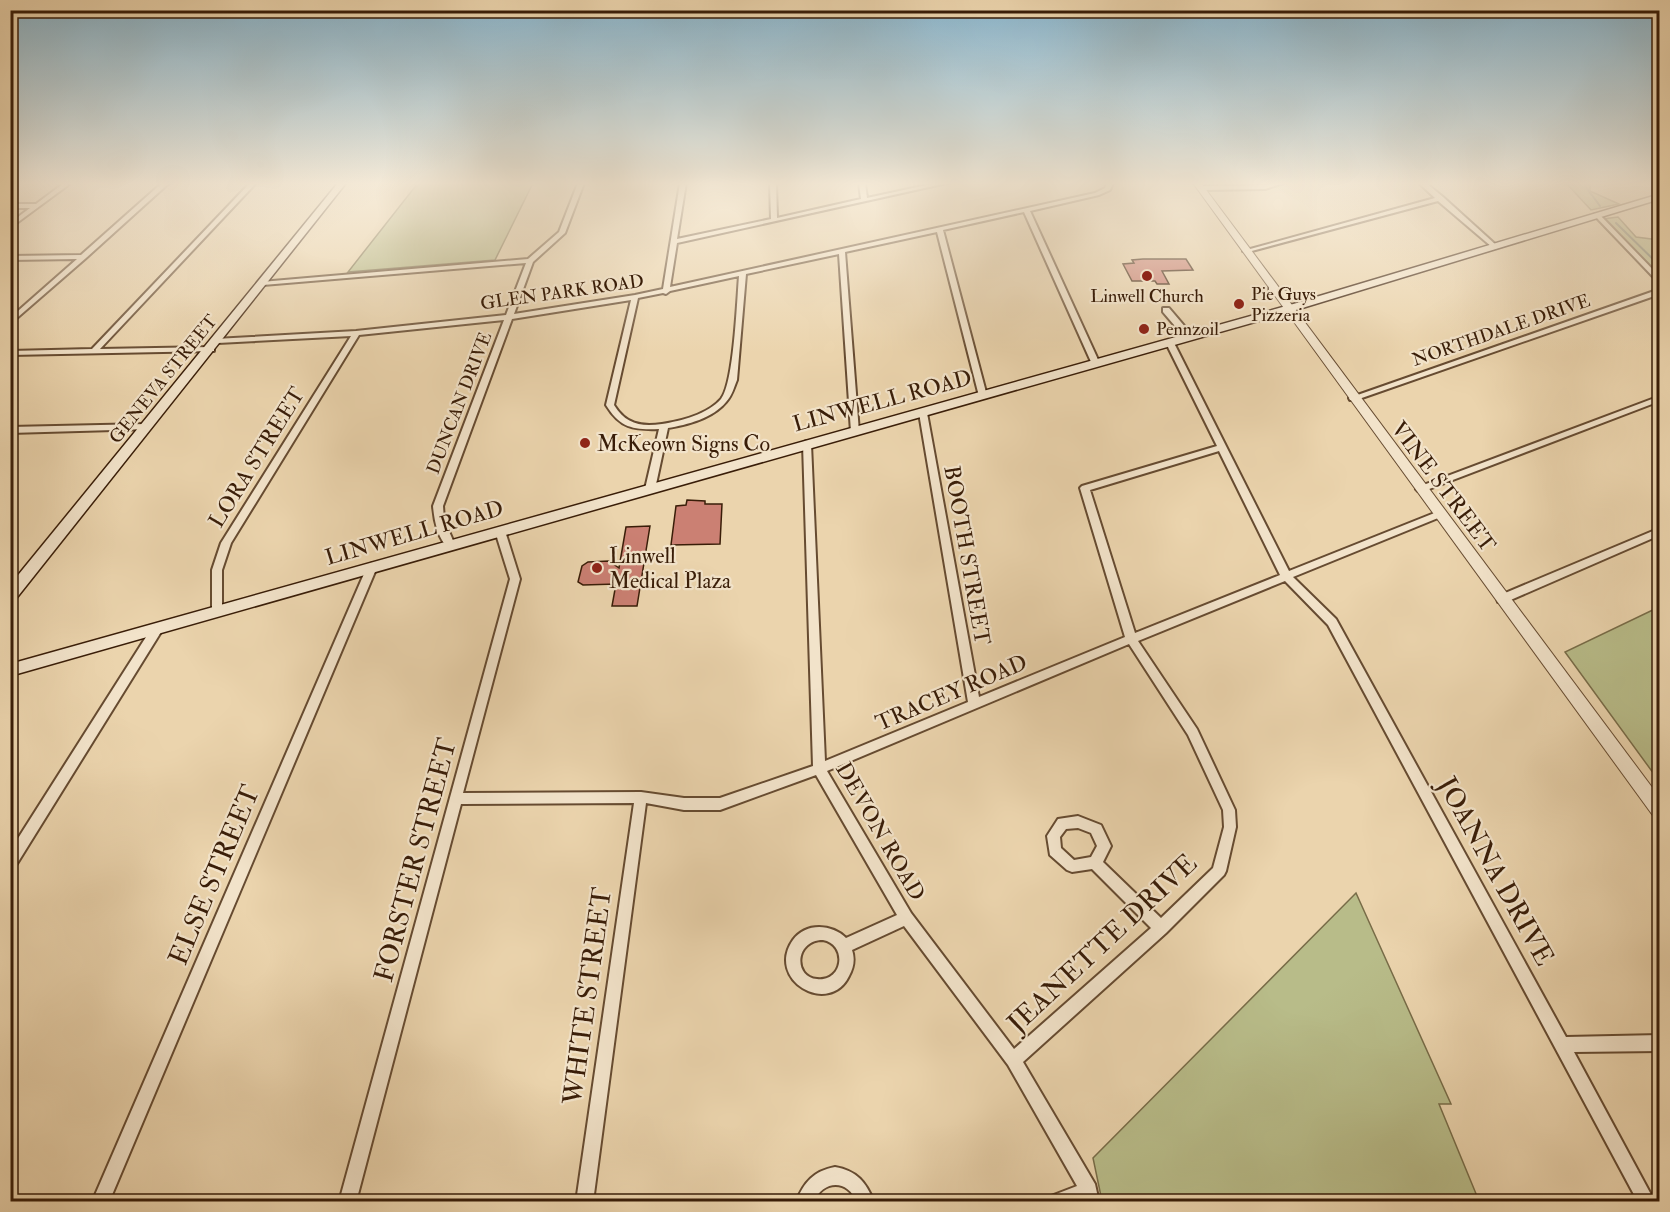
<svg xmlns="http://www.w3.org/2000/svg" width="1670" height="1212" font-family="'IM FELL Double Pica',serif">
  <rect width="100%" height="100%" fill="#ebd4ad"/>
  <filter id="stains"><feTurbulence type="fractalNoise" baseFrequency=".00333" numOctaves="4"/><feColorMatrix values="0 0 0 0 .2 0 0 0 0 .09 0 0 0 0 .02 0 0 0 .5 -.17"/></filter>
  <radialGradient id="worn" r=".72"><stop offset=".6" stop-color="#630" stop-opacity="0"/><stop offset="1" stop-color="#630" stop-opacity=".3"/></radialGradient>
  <path fill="#b8bc89" stroke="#786c48" stroke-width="1.5" d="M418 183H533L495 260 348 272Z
    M1566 183H1590V191L1619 204 1591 210Z
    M1618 217 1636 237 1659 240V282L1604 227 1603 219Z
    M1659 607V781L1565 652Z
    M1356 893 1451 1104H1439L1479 1201H1102L1093 1158Z"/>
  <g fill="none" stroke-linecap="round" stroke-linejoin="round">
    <path stroke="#727a69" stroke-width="2" d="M1583 183 1600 206
      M1616 223 1660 266"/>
  </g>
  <path fill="#cb8073" stroke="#391d08" stroke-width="1.5" d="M1143 259H1186L1193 270 1162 271 1169 284H1157L1155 281H1132L1123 264 1134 263 1132 260Z
    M687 500 705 501V504H722L720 544 671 545 676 506 686 505Z
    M650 526 637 606H612L616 584 583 585 578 582 582 566 588 562 609 561 619 568 626 527Z"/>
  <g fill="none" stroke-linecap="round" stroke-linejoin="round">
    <g stroke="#664b31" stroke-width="4">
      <path id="minor" d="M64 183H71L10 228V223L30 208H10V204H36Z
        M162 183H169L86 258 10 324V318L77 259 10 260V256L81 255Z
        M250 183H256L100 349 211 347H214V351L10 355V351L92 349Z
        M578 183H584L565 233 533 262 514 314 635 295 663 289 680 183H686L677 239 771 219 770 183H776L777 218 861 199 859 183H865L867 198 936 183H947L677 243 670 287 1095 193 1105 188 1107 183H1113L1110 190 1099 195 1030 211 1100 364 1096 366 1092 364 1024 212 943 230 987 396 983 398 979 396 937 232 845 252 859 432 855 435 851 432 839 254 746 274 737 380C734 387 732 396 726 402 713 418 687 425 668 428L655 489 650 492 645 489 659 429C633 430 620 428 606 405L631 300 512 319 443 506 444 520 455 545 450 548C438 542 434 519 433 506L504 320 359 335 231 543 222 570V611L221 614H213L212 611V570L221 543 351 336 218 343 214 341 215 339 356 331 506 315 526 263 263 285 259 283 261 282 528 259 559 232ZM739 276C737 300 734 383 721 399 708 414 681 421 662 424 640 427 626 424 614 405L638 298 663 293 666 294 670 291Z
        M1274 183H1284L1265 189 1201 190 1198 188 1201 186 1265 185Z
        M1419 183H1426L1443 197 1496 245V247H1492L1438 201 1248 252 1243 251 1435 198Z
        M1595 214H1599L1660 277V284L1595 216Z
        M1660 289V294L1356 400H1350L1349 398Z
        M1163 308H1169L1192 335V339H1186L1163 312Z
        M1167 341 1174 343 1289 571 1437 512H1443L1445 514 1443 516 1293 577 1336 619 1566 1037 1660 1035V1051L1574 1052 1655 1202H1638L1328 625 1285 581 1138 641 1197 729 1235 810 1236 827 1226 871 1224 875 1166 933 1023 1062 1095 1184 1099 1202H1049L1051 1196 1077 1186 1008 1065 904 926 852 950C855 959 854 967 849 976 829 1017 765 980 793 940 806 922 832 924 846 938L897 915 816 775 720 810H684L646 803 593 1202H576L634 803 461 804 356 1202H339L510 579 495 531 497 529 500 528 505 531 520 579 463 793 641 792 684 798H720L813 766 803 444 804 442 807 441 811 444 825 761 968 702 919 413 920 411 923 410 927 413 979 697 1125 637 1080 488 1082 486 1217 446 1166 343ZM1219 451 1280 575 1135 633 1090 490ZM1129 644 1188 735 1223 810 1224 827 1213 868 1161 918 1103 862 1111 846 1101 825 1078 816 1058 819 1047 836 1050 855 1067 870 1072 872 1092 869 1151 928 1014 1049 911 913 827 771ZM1078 828 1091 833 1097 846 1091 857 1074 860 1061 848 1060 837 1066 829ZM823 940C848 945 843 982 817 979 793 977 795 940 823 940Z
        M1660 396V401L1424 491H1418L1416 489 1418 487Z
        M146 424 149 425V429L10 433V427Z
        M1660 528V535L1506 602H1498L1497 599 1498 596Z
        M372 563 377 567 109 1202H92L367 567Z
        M157 625 161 626 162 629 161 632 15 867 10 869V851L153 626Z
        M835 1167C857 1171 866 1182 874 1202H857C847 1179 824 1180 813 1202H796C804 1182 814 1171 835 1167Z"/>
    </g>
    <g stroke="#664b31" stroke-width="2">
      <path id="tertiary" d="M1193 183H1201L1660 798V819L1654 817Z"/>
    </g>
    <g stroke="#391d08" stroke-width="3">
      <path id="secondary" d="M338 183H346L15 600 10 601V585Z
        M1660 194V199L1276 316 10 676V664L1304 301 1284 297 1269 291V287L1316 297Z"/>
    </g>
    <use href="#minor" fill="#f2e3ca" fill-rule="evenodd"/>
    <use href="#tertiary" fill="#f2e3ca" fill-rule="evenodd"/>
    <use href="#secondary" fill="#f2e3ca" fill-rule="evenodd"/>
  </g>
  <linearGradient id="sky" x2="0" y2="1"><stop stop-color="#88b6cf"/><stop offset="0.52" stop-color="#f6ecda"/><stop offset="1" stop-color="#f6ecda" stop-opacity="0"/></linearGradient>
  <rect width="1670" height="353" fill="url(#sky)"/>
  <g fill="#8f2418" stroke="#f2e3ca" stroke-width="2">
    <circle cx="1147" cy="276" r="6"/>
    <circle cx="1239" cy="304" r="6"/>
    <circle cx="1144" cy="329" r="6"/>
    <circle cx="585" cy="443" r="6"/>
    <circle cx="597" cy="568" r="6"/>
  </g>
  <g text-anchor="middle" stroke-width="4.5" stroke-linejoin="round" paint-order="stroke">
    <g font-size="18" fill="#391d08" stroke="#f2e3ca">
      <text transform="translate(562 292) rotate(-8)" y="6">GLEN PARK ROAD</text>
      <text transform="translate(1501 330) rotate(-19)" y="6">NORTHDALE DRIVE</text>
      <text transform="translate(163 379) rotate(-51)" y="6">GENEVA STREET</text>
      <text transform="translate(459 403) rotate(-69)" y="6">DUNCAN DRIVE</text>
    </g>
    <g font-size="18" fill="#391d08" stroke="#f2e3ca" text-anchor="start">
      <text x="1251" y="300">Pie Guys<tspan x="1251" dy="21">Pizzeria</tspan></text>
      <text x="1147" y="302" text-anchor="middle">Linwell Church</text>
      <text x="1156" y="335">Pennzoil</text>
    </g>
    <g font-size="22" fill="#391d08" stroke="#f2e3ca">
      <text transform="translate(882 400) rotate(-15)" y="8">LINWELL ROAD</text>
      <text transform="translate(256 457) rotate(-58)" y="8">LORA STREET</text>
      <text transform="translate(1444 486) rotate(53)" y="8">VINE STREET</text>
      <text transform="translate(414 532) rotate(-16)" y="8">LINWELL ROAD</text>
      <text transform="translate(968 555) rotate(80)" y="8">BOOTH STREET</text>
      <text transform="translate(951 692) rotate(-23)" y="8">TRACEY ROAD</text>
      <text transform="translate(881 831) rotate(60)" y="8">DEVON ROAD</text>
    </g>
    <g font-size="22" fill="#391d08" stroke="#f2e3ca" text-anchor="start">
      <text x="597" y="451">McKeown Signs Co</text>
      <text x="609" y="563">Linwell<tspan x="609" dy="25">Medical Plaza</tspan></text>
    </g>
    <g font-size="27" fill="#391d08" stroke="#f2e3ca">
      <text transform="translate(415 860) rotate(-75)" y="9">FORSTER STREET</text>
      <text transform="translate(1496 871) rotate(61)" y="9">JOANNA DRIVE</text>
      <text transform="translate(214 875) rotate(-67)" y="9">ELSE STREET</text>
      <text transform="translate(1102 943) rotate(-43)" y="9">JEANETTE DRIVE</text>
      <text transform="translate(587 996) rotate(-82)" y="9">WHITE STREET</text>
    </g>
  </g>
  <rect width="1670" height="1212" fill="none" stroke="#ebd4ad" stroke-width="36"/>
  <rect x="12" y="12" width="1646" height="1188" fill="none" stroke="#391d08" stroke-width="3"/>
  <rect x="18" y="18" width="1634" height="1176" fill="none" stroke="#391d08" stroke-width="1.5"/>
  <rect width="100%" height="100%" filter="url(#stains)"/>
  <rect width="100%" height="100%" fill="url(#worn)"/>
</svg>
